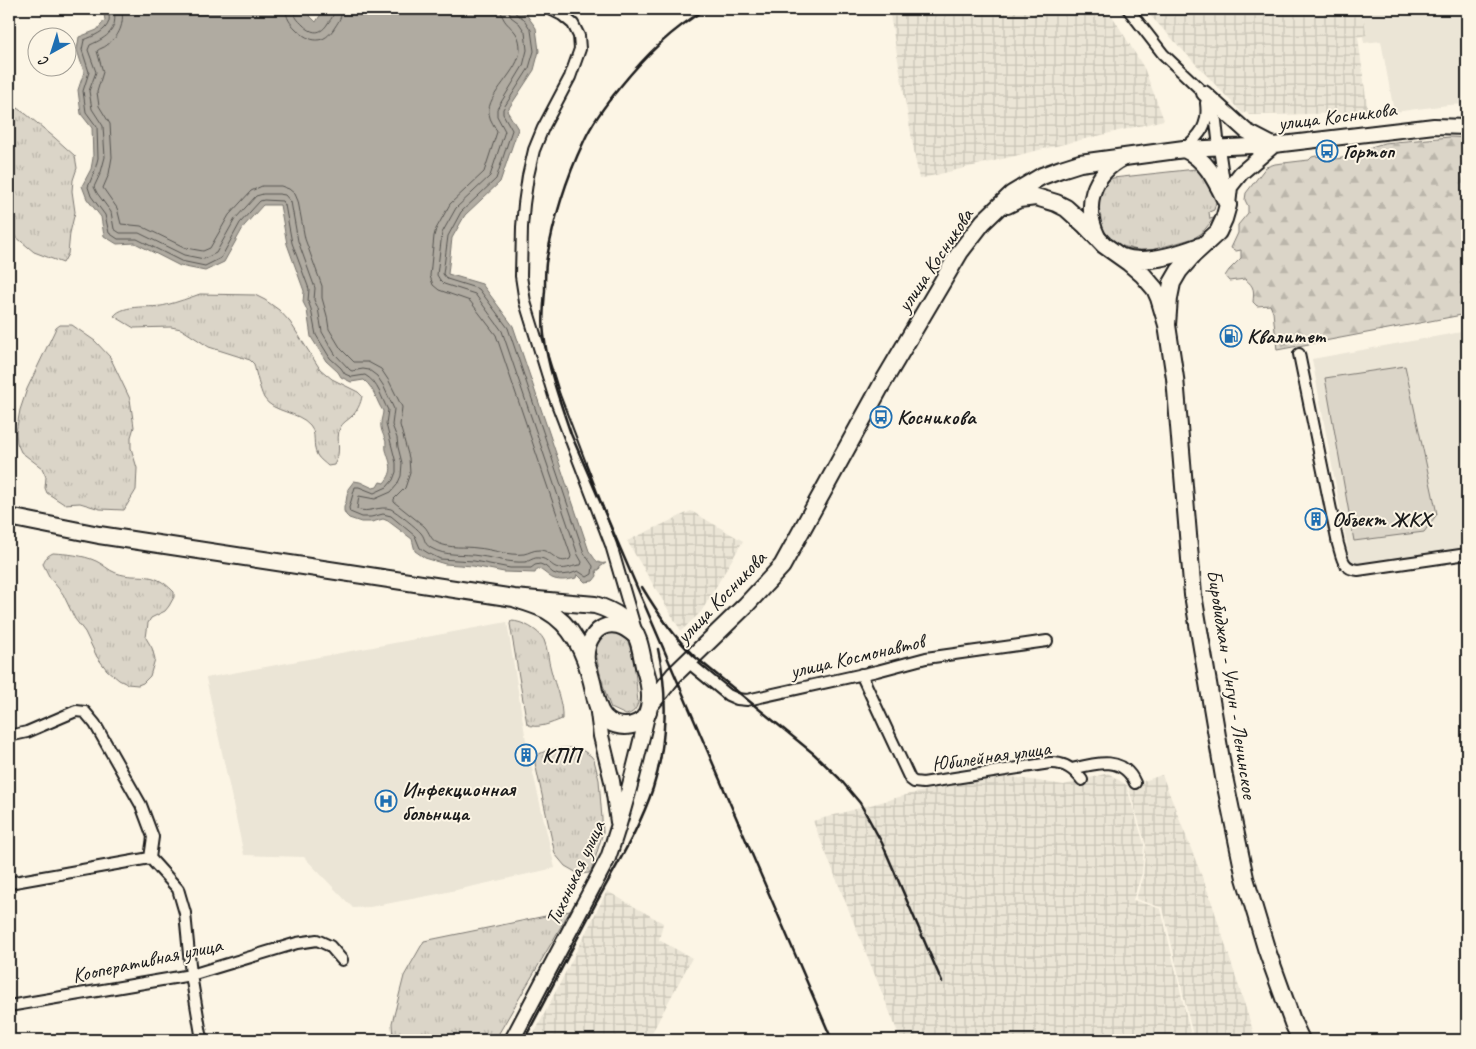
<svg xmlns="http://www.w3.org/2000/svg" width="1476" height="1049" font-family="Caveat,sans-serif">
  <defs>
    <pattern id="industrial-grid" width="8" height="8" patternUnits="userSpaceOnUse" patternTransform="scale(1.25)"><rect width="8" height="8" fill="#ebe5d6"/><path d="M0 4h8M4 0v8" fill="none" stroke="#c9c4b7"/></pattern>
    <pattern id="grass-tufts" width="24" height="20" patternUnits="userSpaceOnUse" patternTransform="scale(1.25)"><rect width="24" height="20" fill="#dbd5c8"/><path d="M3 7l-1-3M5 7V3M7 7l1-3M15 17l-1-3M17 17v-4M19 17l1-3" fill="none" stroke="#bbb6ab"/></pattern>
    <pattern id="forest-firs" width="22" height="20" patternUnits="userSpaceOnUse" patternTransform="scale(1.25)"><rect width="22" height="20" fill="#dbd5c8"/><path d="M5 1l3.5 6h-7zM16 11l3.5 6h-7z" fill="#bbb6ab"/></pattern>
  </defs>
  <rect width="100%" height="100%" fill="#fcf5e5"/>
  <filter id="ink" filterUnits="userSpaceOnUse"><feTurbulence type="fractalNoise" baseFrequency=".02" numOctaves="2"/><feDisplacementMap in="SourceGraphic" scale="10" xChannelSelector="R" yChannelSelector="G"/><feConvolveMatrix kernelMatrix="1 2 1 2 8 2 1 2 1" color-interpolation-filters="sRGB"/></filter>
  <g filter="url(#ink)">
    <path fill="#ebe5d6" d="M1362 9H1467V104L1448 105 1394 112 1381 41 1364 43 1363 36 1367 35Z
      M1467 331V549L1351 566 1312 359Z
      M507 622 527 747 555 868 438 894 370 907 353 908 304 857 244 855 206 678Z"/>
    <path fill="url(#industrial-grid)" d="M889 9H1108L1144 68 1164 120 919 179Z
      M1151 9H1362L1367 35 1358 37 1368 113 1249 115 1246 112 1243 114 1145 10Z
      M691 511 743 541 701 612 681 631 627 541Z
      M1108 773 1128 786 1162 775 1210 897 1256 1040H1194L1163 908 1136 899 1143 875 1146 845 1128 786 1127 788 1144 844 1142 873 1133 900 1161 909 1192 1040H901L813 821 910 794 999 775 1064 785Z
      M607 891 663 923 659 940 692 958 648 1040H531Z"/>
    <path fill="url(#grass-tufts)" stroke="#7c7872" d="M9 103 26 114 55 138 75 156 77 168 73 180 72 191 75 212 70 233 68 254 63 263 34 252 9 231V160L12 152 9 137Z
      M1205 168 1217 198 1214 210 1209 212 1210 219 1214 218 1202 233 1194 238 1177 243 1151 250H1137L1115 244 1099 229 1095 209 1102 190 1109 180 1113 178Z
      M200 294 255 295 265 300 279 310 290 322 320 369 332 379 358 392 362 396C361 403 357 412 351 417 348 420 342 423 340 428 335 441 343 450 334 465L328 466C325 463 319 459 317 455 312 446 317 433 310 425 298 411 273 413 264 398 260 390 256 373 254 364L250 360 209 347 181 329 171 327 134 328 114 316C124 303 152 309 166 305 178 302 189 298 200 294Z
      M60 325H72L95 341 110 357 130 399 134 427 131 437V448L137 468 136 490 124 510 100 509 80 503 64 504 47 493 45 488 46 477 42 468 21 452 17 443 16 432 20 410 27 389 56 328Z
      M53 553C67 554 83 555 96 561 103 564 108 570 116 573 140 581 151 568 174 592V597L169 606 165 611 151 618 148 623 146 638 152 648 155 659 150 676 143 683 138 685 127 684 119 680 107 670 97 657 85 632 75 619 63 594 50 578 43 564C45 558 47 556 53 553Z
      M511 621C522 621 539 630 544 640 548 649 548 661 551 670 555 687 563 702 562 719 552 723 536 730 527 724L510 624Z
      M611 631C615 631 619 631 622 634 636 647 636 686 638 703 636 710 633 713 626 715L611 708C606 696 593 656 597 644 599 637 605 634 611 631Z
      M579 748 591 756 594 760 599 780 603 832 592 869 589 873 579 874 565 866 555 854 535 763V757C547 747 564 748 579 748Z
      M570 911 495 1040H393L392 1023 404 976 424 941Z"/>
    <path fill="url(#forest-firs)" stroke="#7c7872" d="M1450 137 1467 138V314L1277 350 1273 312 1270 305 1257 306 1253 302C1254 291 1255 287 1245 279L1229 281 1225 276 1229 270 1241 258V250L1236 251 1231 248 1238 233V225L1248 213V206L1245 200 1246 193 1266 167 1275 164 1309 160 1312 157 1316 156 1329 159H1336L1361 155 1371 147 1384 143Z"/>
    <path fill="#dbd5c8" stroke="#7c7872" d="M1405 366 1437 514 1424 532 1354 541 1325 378Z"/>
    <path fill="#b0aba1" stroke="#75726c" d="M103 9H305V11L316 22 324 9H515L526 14 536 28 539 51 534 70 507 111 518 129 500 182 465 215 452 238 448 274 482 284 513 326 589 551C595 558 596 565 606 563L600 567 599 570H596L597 576 593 581 585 582 577 574 576 578C568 580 556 582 549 576 545 573 543 571 539 569H537L535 573 504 572 473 566 445 564 425 558 415 551 412 539 388 521 383 519 372 522H361L349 518 346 515 344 511V506L346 502 348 489 354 481 360 482 373 488 377 487 380 482 384 483C395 470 390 464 386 450 385 446 387 443 385 439 383 434 380 428 381 423 381 419 383 415 383 411 376 401 375 389 364 380L351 382 341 377 338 372 326 361 311 337 307 310 303 302 304 291 287 244 280 205H263L244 226 224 262 205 271 180 266 135 243 117 244 104 236 101 217 87 199 82 186 91 169 93 158 92 128 81 114 78 90 84 72 77 50 79 37 97 30 105 20Z"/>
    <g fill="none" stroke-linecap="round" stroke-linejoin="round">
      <path stroke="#575551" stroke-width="1" d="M108 9C108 12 110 17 109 21 106 32 93 36 84 40L82 50 89 72 83 91 86 112 97 127 98 158 95 170 88 187 91 196 105 215 109 233 118 239H137L181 261 205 266 221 258 240 223 260 201 264 200 282 201 285 205 292 243 309 289 308 301 311 309 316 335 330 358 341 368 345 374 352 377 365 375C379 383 381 398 388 410L386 424 396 463V472L393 480 387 487 374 493 359 487H355L349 508 350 512 362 517H371L383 514 391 516 415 536 420 548 428 553 440 559 474 561 510 568H531L535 565 540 564 545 566 553 573 559 575 570 574 578 571 587 577 592 574 593 566 584 553 508 328 479 289 447 279 443 274 448 236 461 212 496 179 512 130 503 114V109L529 68 534 51 531 30 523 18 516 14 515 9
        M114 9C118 30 108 37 90 45L88 50 96 72 89 91 92 109 103 126 105 157 101 172 94 187 97 193 111 212 114 229 120 233H139L184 255 204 259 216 253 235 219 256 196 263 194H279L285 195 291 202 298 241 315 288 314 300 318 308 322 332 335 354 350 370 352 371 363 369 369 370 377 376 383 385 394 409 392 425 397 438 398 447 402 463 401 476 397 485 391 492 375 499 359 496 357 509C369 514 379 505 391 509 397 512 417 528 421 533 426 539 423 543 431 548 446 557 464 553 480 556 495 558 509 563 525 562 530 561 534 557 539 558 548 558 551 567 559 568 567 570 573 565 581 565L582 562 578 555 502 331 475 294 444 284 440 280 437 275 442 233 456 208 490 176 505 131 497 116V109L523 66 527 50 525 32 519 23 511 17 508 9
        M122 9C124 24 120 36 107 45 104 48 100 48 97 51L103 72 97 92 99 106 110 124 112 157 109 174 103 188 117 208 121 224 141 226 186 248 203 251 210 248 229 215 251 191 262 186H281L289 189 295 194 298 201 305 239 322 286V298L327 316 329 329 341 349 354 362H368L381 369 389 381 402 407 400 425 409 458 410 473 405 488 394 499V502L424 526C430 532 430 540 438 543 451 549 464 546 477 548 492 549 508 556 524 554 529 553 533 550 539 550 553 550 557 566 570 559L571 556 496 335 470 301 439 290 433 285 430 276 434 236 436 229 450 204 484 172 497 132C495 126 490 121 489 114 486 94 520 71 520 49 520 25 502 29 501 9
        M286 9C286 18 290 23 296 29 310 43 324 45 335 27 339 21 342 16 342 9
        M294 9C294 17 298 20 303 25 312 34 321 35 328 23 332 18 334 15 334 9"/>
      <g stroke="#1c1c1c" stroke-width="14">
        <path id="street" d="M550 9 562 15 573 24 579 36 580 49 570 77 543 128 534 150 528 176 524 204 522 227 521 276 525 302 554 396 611 545 635 627
          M1128 9 1163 54 1204 93 1216 121 1219 148 1225 189
          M1184 149C1200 135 1209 126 1206 103
          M1299 354 1338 544C1342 557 1342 569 1358 570L1467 554
          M688 662 728 695 737 699 747 700 877 671 926 658 1047 641
          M861 674 910 779 914 782 923 783 1050 763C1064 762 1074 769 1082 780
          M9 736 27 732 76 711 85 712 95 724 141 805 153 837 150 858 178 889 185 913 191 975 202 1040
          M1072 769C1096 763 1123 755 1135 783
          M9 883 150 858
          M9 1006 191 975 297 943 317 940 330 946 342 960"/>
      </g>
      <g stroke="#1c1c1c" stroke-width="18">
        <path id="secondary" d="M1204 93 1246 131 1271 144
          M1184 149 1274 145 1434 126 1467 127
          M1228 205 1230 187 1241 173 1274 145
          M1098 237C1083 206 1092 174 1124 158
          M587 662C585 643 596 621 618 626 624 627 630 632 635 636
          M597 705 601 736 612 781 618 822
          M512 1040 608 858C625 810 636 761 648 712"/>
      </g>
      <g stroke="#1c1c1c" stroke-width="20">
        <path id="primary" d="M1007 205 1019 199 1036 197 1056 203 1066 208 1085 225 1104 245 1128 262 1143 275 1155 289 1159 298 1167 325 1175 378 1193 595 1224 777 1245 878 1266 948 1293 1023 1301 1040
          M1122 257C1144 265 1179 254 1200 246
          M9 517 99 535 514 598 595 605C612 610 632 621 638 640 641 648 642 657 644 666 648 679 652 693 649 707 646 728 617 732 604 717 596 708 595 694 592 682 585 653 573 625 546 610 536 605 524 602 514 598
          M650 705 674 675 746 605 782 566 882 384 960 252 983 222 1012 194 1042 176 1061 169 1080 163 1184 149C1208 160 1217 183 1228 205L1224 219 1218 232 1193 255 1179 271 1172 283 1169 298 1167 325"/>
      </g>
      <use href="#street" stroke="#fcf5e5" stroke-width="10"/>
      <use href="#secondary" stroke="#fcf5e5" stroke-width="14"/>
      <use href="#primary" stroke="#fcf5e5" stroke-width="16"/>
      <path stroke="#1c1c1c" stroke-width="2.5" d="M706 9C671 30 646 55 620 87 606 104 593 121 584 141 566 179 553 222 546 263 545 272 545 281 545 290 544 305 542 320 544 335 548 369 560 402 571 434L832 1040
        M642 587C657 612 673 636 694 656L814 754 839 778 860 803 882 843 942 982
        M524 1040C548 994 572 949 596 903 616 866 640 828 653 788 667 745 668 692 658 649"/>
    </g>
  </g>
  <defs>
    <g id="bus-ring" transform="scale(1.125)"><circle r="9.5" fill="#fcf5e5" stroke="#1f6fb2" stroke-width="1.5"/><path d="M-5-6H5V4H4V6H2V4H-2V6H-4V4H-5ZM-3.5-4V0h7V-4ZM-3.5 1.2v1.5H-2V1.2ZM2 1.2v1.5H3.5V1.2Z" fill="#1f6fb2"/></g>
    <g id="fuel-ring" transform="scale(1.125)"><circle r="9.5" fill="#fcf5e5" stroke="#1f6fb2" stroke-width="1.5"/><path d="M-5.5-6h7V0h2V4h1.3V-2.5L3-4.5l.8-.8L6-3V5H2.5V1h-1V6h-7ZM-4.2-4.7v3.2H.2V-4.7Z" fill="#1f6fb2"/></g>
    <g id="building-ring" transform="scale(1.125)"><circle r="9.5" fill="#fcf5e5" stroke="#1f6fb2" stroke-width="1.5"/><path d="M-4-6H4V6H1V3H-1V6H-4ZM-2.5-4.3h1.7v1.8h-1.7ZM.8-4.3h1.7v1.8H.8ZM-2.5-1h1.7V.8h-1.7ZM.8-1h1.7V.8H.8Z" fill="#1f6fb2"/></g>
    <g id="hospital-ring" transform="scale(1.125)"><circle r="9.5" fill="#fcf5e5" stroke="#1f6fb2" stroke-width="1.5"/><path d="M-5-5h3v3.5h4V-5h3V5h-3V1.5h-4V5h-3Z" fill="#1f6fb2"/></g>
  </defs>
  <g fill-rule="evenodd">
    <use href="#bus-ring" x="1327" y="151"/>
    <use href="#fuel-ring" x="1231" y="336"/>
    <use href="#bus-ring" x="881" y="417"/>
    <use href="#building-ring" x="1316" y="519"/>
    <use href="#building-ring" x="526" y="755"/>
    <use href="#hospital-ring" x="386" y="801"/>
  </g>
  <g text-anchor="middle" stroke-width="4" stroke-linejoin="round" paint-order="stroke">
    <g font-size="21" fill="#1c1c1c" stroke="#fcf5e5">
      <text transform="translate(1337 116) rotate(-7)" y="7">улица Косникова</text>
      <text transform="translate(935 260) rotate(-56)" y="7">улица Косникова</text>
      <text transform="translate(721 597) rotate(-46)" y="7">улица Косникова</text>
      <text transform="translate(857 656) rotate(-13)" y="7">улица Космонавтов</text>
      <text transform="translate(1232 684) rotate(81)" y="7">Биробиджан - Унгун - Ленинское</text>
      <text transform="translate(991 756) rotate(-8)" y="7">Юбилейная улица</text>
      <text transform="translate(575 873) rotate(-65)" y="7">Тихонькая улица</text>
      <text transform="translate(147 960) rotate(-12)" y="7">Кооперативная улица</text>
    </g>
    <g font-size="21" font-weight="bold" fill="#1c1c1c" stroke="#fcf5e5" text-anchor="start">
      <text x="1343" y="158">Гортоп</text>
      <text x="1247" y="343">Квалитет</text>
      <text x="897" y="424">Косникова</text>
      <text x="1332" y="526">Объект ЖКХ</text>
      <text x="542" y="762">КПП</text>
      <text x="402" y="796">Инфекционная<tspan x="402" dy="24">больница</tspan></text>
    </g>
  </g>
  <rect width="1476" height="1049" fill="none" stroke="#fcf5e5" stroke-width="30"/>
  <rect x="15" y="15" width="1446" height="1019" fill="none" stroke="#1c1c1c" stroke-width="2" filter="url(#ink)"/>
  <g transform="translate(52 52) rotate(219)"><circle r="24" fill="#fcf5e5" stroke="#a29e95"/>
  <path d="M0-4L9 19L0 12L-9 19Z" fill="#1f6fb2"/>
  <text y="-8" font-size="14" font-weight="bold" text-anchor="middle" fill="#1c1c1c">С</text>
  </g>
</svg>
